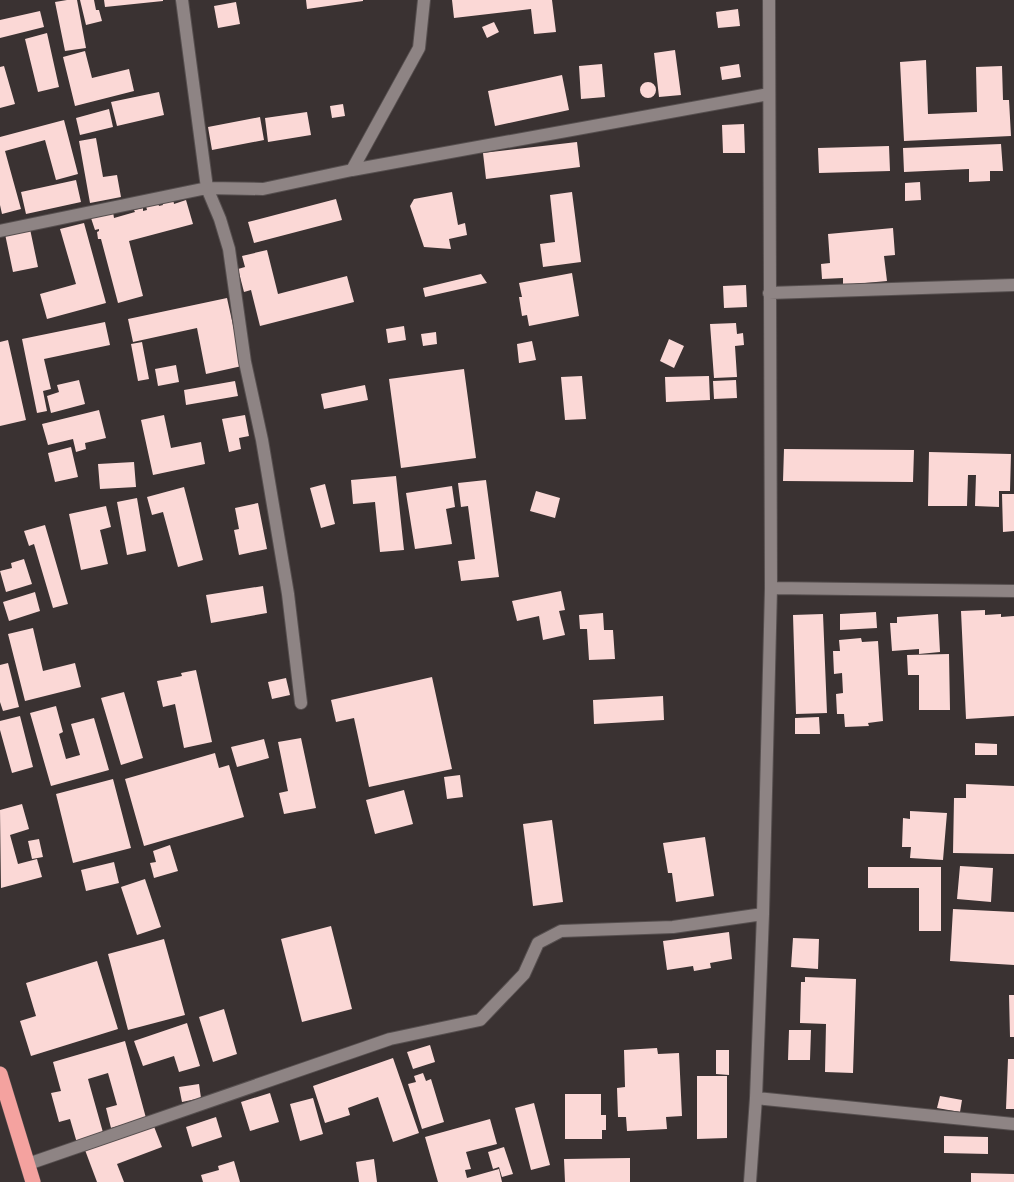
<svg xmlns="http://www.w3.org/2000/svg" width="1014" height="1182" font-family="'Roboto Serif',serif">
  <rect width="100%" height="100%" fill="#3a3232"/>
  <path fill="#fbd8d6" d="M67 0H77L86 48 65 51 55 2Z
    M80 0H94L96 10H99L102 21 86 25Z
    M104 0H163V1L105 7Z
    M306 0H363V1L307 9Z
    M452 0H552L556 32 534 34 531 9 454 18Z
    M236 2 240 24 218 28 214 6Z
    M738 9 740 26 718 28 716 12Z
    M40 11 44 27 0 38V20Z
    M494 22 499 32 487 38 482 27Z
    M47 33 59 87 38 92 25 39Z
    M675 50 681 95 659 97 654 53Z
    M85 51 92 78 129 69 134 91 75 106 63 57Z
    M926 60 928 114 977 112 976 67 1002 66 1003 100H1009L1011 136 904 141 900 62Z
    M602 64 605 97 581 99 579 66Z
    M739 64 741 77 722 80 720 67Z
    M4 66 15 104 0 108V67Z
    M562 75 569 110 495 126 488 91Z
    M640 90a8 8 0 1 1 16 0a8 8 0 1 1-16 0Z
    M159 92 164 115 117 126 111 102Z
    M343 104 345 116 332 118 330 106Z
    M109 109 113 127 80 135 76 118Z
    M307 112 311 135 268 142 265 118Z
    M260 117 264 140 212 150 208 127Z
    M64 120 78 174 56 180 45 140 5 151 21 209 2 214 0 205V137Z
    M744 124 745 153H723L722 125Z
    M96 138 103 177 117 175 121 197 90 203 79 141Z
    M577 142 580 167 486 179 483 153Z
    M1001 144 1003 171H990V181L969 182V169L904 172 903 148Z
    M889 146 890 171 819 173 818 148Z
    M76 180 81 202 26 214 21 192Z
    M920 182 921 200 905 201V183Z
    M452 192 458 225 465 223 467 235 449 239 451 249 424 247 410 206 414 199Z
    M572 192 581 262 543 267 540 244 555 242 550 195Z
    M173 199 174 204 186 200 193 224 129 241 143 296 118 303 101 239H98L97 232 99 231V229L95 230 91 218 113 212 114 218 135 212 134 210 143 208V211L147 210 146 206 158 203 159 206 163 205 162 202Z
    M336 199 342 220 254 243 248 222Z
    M84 223 106 303 47 319 40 294 76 284 60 229Z
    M893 228 895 255 884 256 887 281 843 285V278L822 279 821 264 830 263 828 234Z
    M30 229 38 267 13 272 5 234Z
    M267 250 278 294 347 276 354 302 260 326 251 290 244 292 238 269 245 267 242 256Z
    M572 273 579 316 529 326 527 315 522 316 519 297H522L519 283Z
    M481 274 487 283 425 297 423 288Z
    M746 285 747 307 724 308 723 286Z
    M227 298 242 366 206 374 197 328 133 342 128 319Z
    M105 322 110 345 44 359 51 389 43 391 47 411 37 413 22 339Z
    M736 323 737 334 743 333 744 345 735 346 737 377 714 378 710 324Z
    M404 326 406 340 388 343 386 329Z
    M436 332 437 344 423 346 421 334Z
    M669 339 684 346 674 368 660 361Z
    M8 340 26 420 0 426V342Z
    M532 341 536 360 519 363 517 344Z
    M142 342 149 379 138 381 131 344Z
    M176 365 179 382 158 386 155 369Z
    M464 369 476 458 401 468 389 379Z
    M582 376 586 419 565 420 561 377Z
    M709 376 710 400 666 402 665 377Z
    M79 380 85 404 51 413 47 396 59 392 57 385Z
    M736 380 737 398 714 399 713 381Z
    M235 381 238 396 186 405 184 390Z
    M365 385 368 400 324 409 321 394Z
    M99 410 106 438 85 443 86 449 76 452 73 439 48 445 42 424Z
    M164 415 171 448 201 442 205 464 153 475 141 420Z
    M245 415 249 436 239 438 241 449 229 452 222 419Z
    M71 447 78 477 55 482 48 453Z
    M784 449 914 450 913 482 783 481Z
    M929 452 1011 454 1010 491H999V507L975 506 976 475H968L967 506H928Z
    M134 462 136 487 100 489 98 464Z
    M396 476 404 550 380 552 375 502 353 504 351 480Z
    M486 480 499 577 461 581 458 561 475 559 468 506 461 507 458 483Z
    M325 484 335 524 321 528 310 488Z
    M452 486 455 507 446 509 452 544 415 549 406 493Z
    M184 487 203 560 178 567 163 512 152 515 147 497Z
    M536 491 560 498 555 518 530 511Z
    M1002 494H1014V531L1003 532Z
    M137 498 146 551 127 555 117 502Z
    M258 503 267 549 239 555 234 530 239 529 235 508Z
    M106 506 111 527 100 530 108 564 81 570 69 514Z
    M45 525 68 604 53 608 34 544 29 546 24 531Z
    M24 559 32 584 6 592 0 571 12 568 11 563Z
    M263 586 267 613 211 623 206 595Z
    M561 591 565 610 559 611 565 635 543 640 539 616 517 621 512 601Z
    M35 592 40 611 9 621 3 602Z
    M985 610V615L1001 614V617L1014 616V716L966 719 961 611Z
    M876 612 877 628 840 630V614Z
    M603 613 604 630H613L615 659 589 660 587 629H580L579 615Z
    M823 614 827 713 796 714 793 615Z
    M938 614 940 652 919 654V649L892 651 890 623H897V617Z
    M33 628 43 671 75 663 81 687 25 701 8 634Z
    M861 638 862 642 878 641 883 721 868 723 869 726 845 727 844 714H837L836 694 843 693 842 673 834 674 833 651H840L839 640Z
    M949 654 950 710H919V675H908L907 655Z
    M8 663 19 707 3 711 0 702V665Z
    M196 670 212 742 184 748 175 704 163 707 157 681 182 676 181 673Z
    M432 677 452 769 369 787 354 718 336 722 331 700Z
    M286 678 290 695 272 699 268 682Z
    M124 692 143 758 121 765 101 698Z
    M663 696 664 720 594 724 593 700Z
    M56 706 63 732 59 734 66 759 80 755 71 724 94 718 109 770 51 786 30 713Z
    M20 716 33 767 12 773 0 730V721Z
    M819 717 820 734H795V718Z
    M301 738 316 808 284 814 279 793 288 791 278 742Z
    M264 739 269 758 237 767 231 747Z
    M975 743 997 744V755H975Z
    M215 753 219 768 229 765 244 817 144 846 125 779Z
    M460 775 463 797 447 799 444 777Z
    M113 779 131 848 73 863 56 794Z
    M966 784 1014 786V854L953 853 954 798H966Z
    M404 790 413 824 375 834 366 800Z
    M22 804 29 829 10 835 18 864 37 859 42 877 1 888 0 810Z
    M910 811 947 813 943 860 910 858 911 847H902L903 818 910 819Z
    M552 820 563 902 533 906 523 824Z
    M705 837 714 896 676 902 672 873H668L663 843Z
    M39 839 43 857 32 859 28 841Z
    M170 845 178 871 154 878 150 863 156 862 153 851Z
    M114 862 119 883 86 891 81 870Z
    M960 866 993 868 991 902 957 899Z
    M868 867H941V931H919V888H868Z
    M145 879 161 927 137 935 121 887Z
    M953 909 1014 912V965L950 961Z
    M331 926 352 1009 302 1022 281 939Z
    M729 932 732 959 710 963 711 968 694 971 693 966 667 970 663 941Z
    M793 938 819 939 818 969 791 967Z
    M164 939 185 1015 128 1030 108 954Z
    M97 961 118 1029 31 1056 20 1021 36 1016 26 983Z
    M805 977 856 979 853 1073 825 1072 826 1024 800 1023 801 982H805Z
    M1009 995H1014V1037H1010Z
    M224 1009 237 1054 213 1062 199 1017Z
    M187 1023 200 1066 179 1072 174 1056 143 1066 134 1041Z
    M789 1030H811L810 1060H788Z
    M125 1041 146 1118 111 1128 106 1108 117 1105 108 1073 88 1079 104 1136 77 1143 70 1119 59 1122 51 1093 61 1091 53 1062Z
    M430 1045 435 1062 413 1069 407 1052Z
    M657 1048 658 1054 679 1053 682 1116 666 1117 667 1129 627 1131 626 1117H618L617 1088 625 1087 624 1050Z
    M716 1050H729V1075L716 1074Z
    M393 1058 419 1133 393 1142 378 1097 348 1108 350 1115 325 1123 313 1086Z
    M1008 1059H1014V1109H1006Z
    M423 1073 426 1081 431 1079 444 1122 422 1129 408 1084 416 1082 414 1076Z
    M697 1076H727V1138L697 1139Z
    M199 1084 201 1098 182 1102 179 1087Z
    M270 1093 279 1122 250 1131 241 1102Z
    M565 1094H601V1115H606V1130H602V1139H565Z
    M940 1096 962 1100 960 1112 937 1108Z
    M313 1098 323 1134 300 1141 290 1104Z
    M534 1103 550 1165 531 1170 515 1108Z
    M216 1117 222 1137 192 1147 186 1127Z
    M490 1119 497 1144 466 1152 471 1169 465 1170 467 1178 499 1169 502 1182H438L425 1137Z
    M153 1124 162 1147 117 1164 124 1182H97L85 1150Z
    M944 1136 988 1137V1154L944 1153Z
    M504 1147 513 1174 502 1177 499 1167 493 1169 488 1152Z
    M630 1158V1182H565L564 1159Z
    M374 1159 377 1182H359L356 1162Z
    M234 1161 240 1182H203L201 1175 219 1170 218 1166Z
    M971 1173 1014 1174V1182H971Z"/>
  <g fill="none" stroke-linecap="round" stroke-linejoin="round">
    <g stroke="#564f4f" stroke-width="14">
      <path id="minor" d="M182 0 207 188 220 219 229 249 245 362 262 440 288 594 301 703
        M352 170 419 48 424 0
        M0 231 207 188 263 189 352 170 769 94
        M769 293 1014 285
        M771 588 1014 591
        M756 1098 1014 1124
        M28 1164 390 1039 480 1020 524 974 538 943 561 931 673 927 763 914
        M750 1182 756 1098 763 914 771 588 769 0"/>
    </g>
    <g stroke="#564f4f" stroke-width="16">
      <path id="highway" d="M0 1074 33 1182"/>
    </g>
    <use href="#minor" stroke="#8e8484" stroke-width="12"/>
    <use href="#highway" stroke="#f4a29f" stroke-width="15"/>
  </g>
</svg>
